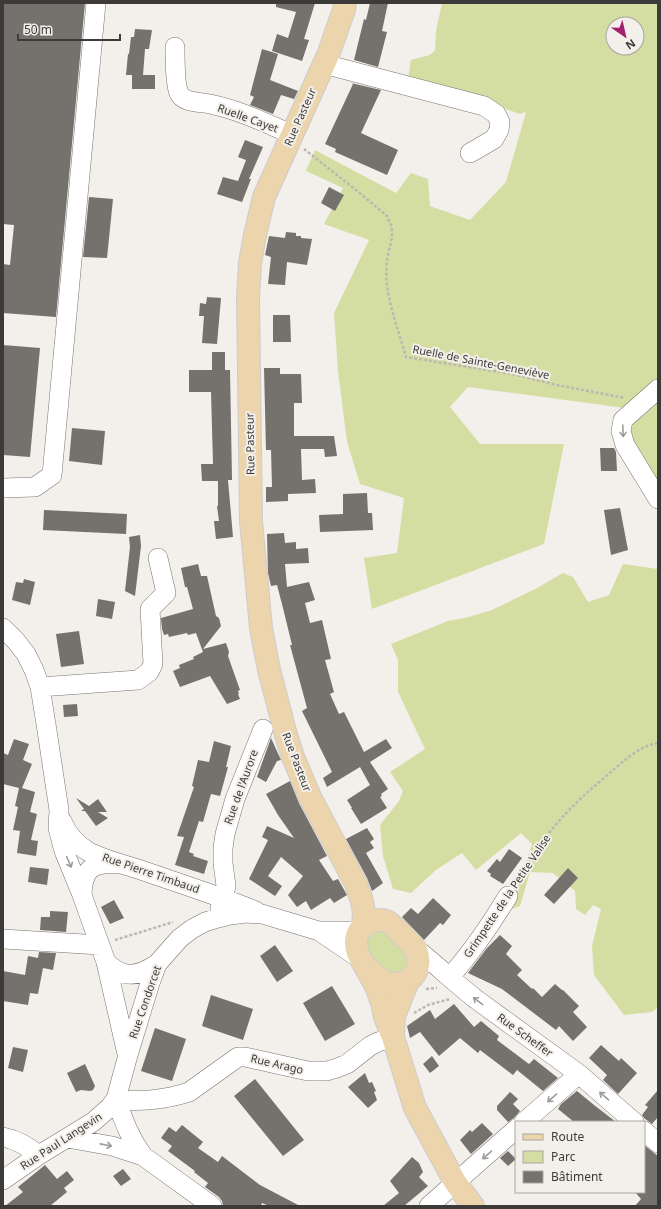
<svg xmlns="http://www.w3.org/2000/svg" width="661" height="1209" font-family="'Noto Sans',sans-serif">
  <rect width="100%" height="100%" fill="#f3efea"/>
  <path fill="#d5dea2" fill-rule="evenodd" d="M442 3H658V384L632 409 468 387 450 407 480 444H564L544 544 372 609 364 558 397 553 404 498 360 484 347 442 338 371 334 313 369 240 324 224 343 188 306 171 315 150 396 193 411 173 428 179 430 206 470 220 506 182 526 112 520 114 473 97 407 84 411 60 430 55 435 50 436 31ZM613 24H637V48H613Z
    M658 399V490L626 427Z
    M623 564 658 569V1007L652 1012 624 1015 594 975 592 946 601 909 593 905 585 915 576 909 575 891 553 873 530 872 520 906 511 909 532 844 521 833 476 870 462 853 436 870 411 893 393 889 383 856 380 825 399 801 403 791 390 772 425 749 398 692V660L391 644 448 621 469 617 492 610 537 588 563 573 573 577 588 602 609 595Z
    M380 925 412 954 410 968 393 979 369 961 365 931Z"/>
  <path fill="#75726d" d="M3 3H85L56 317 3 313V264L10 265 14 225 3 224Z
    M276 3H315L304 39 309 40 302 61 272 51 277 34 288 38 296 12 276 7Z
    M370 3H388L382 31 387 32 378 67 354 60 364 19 366 20Z
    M135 29 152 30 149 49H145L143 75H155V89H132V75H126L128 54H129L131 37H134Z
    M262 49 278 54 270 80 298 91 294 99 281 95 273 114 250 105 254 97 250 95Z
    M351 83 381 90 361 133 398 150 387 175 335 152 336 149 325 144 353 84Z
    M245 140 263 147 249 179H251L242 202 217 194 223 177 238 181 246 160 238 157Z
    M329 187 344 195 335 211 321 203Z
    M89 197 113 199 107 258 83 257Z
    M286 232 296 233V236H301V238L312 239 307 265 287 262 285 285 268 284 271 257 265 255 269 236 285 238Z
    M207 297 221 298 217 344 202 343 204 316H199L200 303 206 304Z
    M273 315H290L291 342H273Z
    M3 345 40 348 30 457 3 455Z
    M212 352H225V370H230L232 480H228L233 537 216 539 214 521H219L217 506H218V481H202L201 464H213L211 392H189V370H212Z
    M264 368H280V374H301L302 403H294V436H334L337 456 325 457 324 449H301L302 480 315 479 316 493 288 494V501L266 502V487H272L271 450H266Z
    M72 428 105 431 102 465 69 461Z
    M600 448H614L616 452 617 471H601Z
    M367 493 368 513H372L373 530 320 532 319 515 343 514V494Z
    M620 508 628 550 611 555 604 510Z
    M44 510 127 514 126 534 43 530Z
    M284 533 285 543 296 542V549L308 548 309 563 285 564 287 587 309 582 315 600 305 603 310 623 322 620 331 659 325 660 334 692 330 694 339 714 344 712 364 752 386 739 392 748 370 762 388 789 381 794 382 796 380 797 387 808 361 824 351 808H352L347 800 370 785 360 767 327 787 323 778 332 772 302 711 307 708 290 645H292L283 608 277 585 271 586 268 573 267 534Z
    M140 535 141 546 135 596 125 591 130 547 129 537Z
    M198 564 201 576H207L216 616 219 618 221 626 203 649 226 643 229 652 228 656 240 690 238 691 239 694H238L240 699 227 704 210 676 180 687 173 671 180 668 179 665 194 659 193 657 203 652 196 633 188 635 187 633 169 637 168 634 164 635 162 629 161 618 193 609 187 587H185L181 568Z
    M24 579 35 582 30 605 12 600 16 582 23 583Z
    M98 599 115 602 112 619 96 616Z
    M79 631 84 664 61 667 56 634Z
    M77 704 78 716 64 717 63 705Z
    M271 738 281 760 277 761 266 782 257 777Z
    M14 739 29 744 23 760 32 764 22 788 35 792 30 812 37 814 31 840 38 841 36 856 17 853 20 831 13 830 18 807 15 806 19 788 3 784V753L8 755Z
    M214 741 231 746 226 767H228L220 796 211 794 203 822 199 821 189 852 194 854 193 856 208 861 204 874 175 865 184 837 177 836 194 787 192 786 198 760 209 762Z
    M290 781 299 803 327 856 319 860 333 881 338 879 347 895 334 903 330 898 311 910 306 901 297 907 288 895 303 876 281 857 268 876 282 886 275 896 249 879 268 840 262 837 267 826 294 838 278 815 266 794Z
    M76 798 89 806 98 799 107 812H98L108 818 96 826 85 811H81L84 809Z
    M367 828 374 839 370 842 374 848 366 853 383 883 372 891 367 878 346 839Z
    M509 849 522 858 503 884 490 876 491 874 487 871 497 859 500 862Z
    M30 867 49 869 47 885 28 882Z
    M568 868 578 878 554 904 544 895Z
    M433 898 451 915 443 925 440 923 424 940 402 917 411 908 418 914Z
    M114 900 124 918 110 924 101 907Z
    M50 911 68 912 66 932 40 930 41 917H50Z
    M500 935 512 946 506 954 522 970 517 975 532 989 533 988 542 997 555 984 562 990H563L579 1006 573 1012 587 1027 573 1041 559 1026 556 1030 502 989 468 973 487 948Z
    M275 945 293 971 277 982 260 956Z
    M39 952 56 953 53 970 43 968 38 994 30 993 28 1005 3 1001V971L25 975 28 956 38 958Z
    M332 986 355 1024 325 1041 303 1003Z
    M211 995 253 1009 243 1040 202 1026Z
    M454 1004 474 1027 481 1021 499 1036 497 1040 529 1064 534 1059 558 1078 543 1091 517 1070 513 1075 480 1050 478 1053 460 1038 439 1056 420 1032 410 1038 407 1026 430 1010 435 1019Z
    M155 1028 186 1039 172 1081 141 1071Z
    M601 1045 619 1061 621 1058 637 1073 618 1094 603 1080 607 1075 589 1058Z
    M13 1047 28 1050 23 1072 8 1068Z
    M432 1056 439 1066 430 1073 423 1064Z
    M85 1064 95 1086 93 1090 90 1091 81 1090 76 1092 67 1073Z
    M365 1073 369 1083 372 1082 376 1091 374 1092 377 1100 368 1108 348 1087Z
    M255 1079 304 1140 283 1156 234 1096Z
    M658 1090V1117L652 1124 644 1118 642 1115 648 1107 645 1105Z
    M577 1091 594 1105 616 1122H574L558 1109 561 1104Z
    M510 1092 518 1099 513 1104 520 1111 514 1118 508 1122 497 1110V1106Z
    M482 1123 493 1134 471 1154 460 1140 470 1130 472 1132Z
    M182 1125 203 1142 198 1148 218 1162 222 1156 260 1185 300 1206H269L262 1203 261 1206H223L222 1201 219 1197 205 1187 208 1183 194 1172 195 1171 168 1151 172 1146 161 1138 169 1127 176 1132Z
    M644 1145 658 1156V1206H635L641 1199 635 1192H644Z
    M508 1151 516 1159 508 1166 500 1158Z
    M412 1157 419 1163 423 1172 419 1177 428 1186 404 1206H383L399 1193 390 1181Z
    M45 1165 57 1179 67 1171 74 1180 64 1188 67 1192 50 1206H5L23 1192 18 1187Z
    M123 1169 131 1179 121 1186 113 1176Z"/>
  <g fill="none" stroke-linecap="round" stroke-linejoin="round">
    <g stroke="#787470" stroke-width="20">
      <path id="minor" d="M175 47C175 58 175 85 179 93 183 103 201 102 210 104 239 110 266 123 293 135
        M324 64 484 106 496 114 500 122 499 130 494 139 470 153
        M658 389 623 420 621 431 625 445 658 499
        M3 488 35 487 52 475 96 3
        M3 628 16 641 26 654 34 670 40 687 46 724 59 810 58 828 64 851 82 895 106 962 127 1054
        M40 687 138 680 149 672 153 664 150 609 166 593 158 558
        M62 821C67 834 77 845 89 852 105 860 122 864 138 869 178 883 217 895 256 911
        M82 895C83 870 91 862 116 864
        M220 909 226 886 223 863V848L225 834 235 799 263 729
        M319 931 362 960
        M3 939 100 945
        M416 949C437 965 456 984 477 1000L579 1074 634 1122
        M106 962C123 979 137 977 157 964
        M450 977C472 952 491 924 508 896
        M116 1099C137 1103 168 1099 189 1092L238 1057H245L308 1071H327L337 1068 347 1064 370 1046 378 1042 393 1037
        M116 1099C124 1121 129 1137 143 1156
        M524 1122 579 1074
        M644 1131 658 1143
        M3 1137C18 1140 26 1146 39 1155
        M67 1138 112 1146 143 1156 212 1206
        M3 1180 39 1155 93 1122 110 1107 116 1099 128 1055 150 983 157 964 180 938 192 929 205 922 218 918 230 915 246 913 262 914 319 931H359
        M429 1206 516 1129"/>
    </g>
    <g stroke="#cdcccc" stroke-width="24">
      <path id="major" d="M345 3 344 10 328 55 264 197 255 235 250 263 248 297 251 521 261 628 269 670 286 735 293 757 310 797 356 884C361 897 367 912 362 926
        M379 920C382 920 385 920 388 922 393 925 414 946 416 950 421 962 418 977 405 982 399 984 390 984 384 982 382 980 379 978 377 976 373 973 368 970 365 966 351 946 352 925 379 920Z
        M366 968 376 986 382 1003 385 1017 393 1037 415 1108 455 1182 473 1206
        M393 1034 394 1016 408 981"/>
    </g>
    <path stroke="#bbb8b4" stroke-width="2.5" stroke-dasharray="3 2" stroke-linecap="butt" d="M304 149 361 194 387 216V218C398 231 388 247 387 262 383 292 398 328 406 357L512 374 557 385 625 398
      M516 883C528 864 539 844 554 827 571 806 591 789 612 771 625 760 639 746 658 743
      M115 940 173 922
      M426 989 437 988
      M414 1013 428 1005 450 999"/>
    <use href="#minor" stroke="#fff" stroke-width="19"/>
    <use href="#major" stroke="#ecd4ad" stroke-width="22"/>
  </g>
  <defs><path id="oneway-shaft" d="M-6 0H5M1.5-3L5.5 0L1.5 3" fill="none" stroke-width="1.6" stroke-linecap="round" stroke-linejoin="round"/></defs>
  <g stroke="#9e9d9c">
    <use href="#oneway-shaft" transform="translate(623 431) rotate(88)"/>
    <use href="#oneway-shaft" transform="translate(69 862) rotate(67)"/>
    <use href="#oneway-shaft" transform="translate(478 1001) rotate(-143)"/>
    <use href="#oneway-shaft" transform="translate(604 1096) rotate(-139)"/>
    <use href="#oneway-shaft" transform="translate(552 1098) rotate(139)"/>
    <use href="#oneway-shaft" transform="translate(106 1145) rotate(11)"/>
    <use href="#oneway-shaft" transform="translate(487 1155) rotate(139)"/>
  </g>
  <g text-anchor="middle" stroke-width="4" stroke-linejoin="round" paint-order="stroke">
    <g font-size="11" fill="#3d3b39" stroke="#f3efea">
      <text transform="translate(300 117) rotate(-66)" y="4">Rue Pasteur</text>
      <text transform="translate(248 118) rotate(20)" y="4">Ruelle Cayet</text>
      <text transform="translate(481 362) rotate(11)" y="4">Ruelle de Sainte-Geneviève</text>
      <text transform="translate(250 444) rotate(-91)" y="4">Rue Pasteur</text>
      <text transform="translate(297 762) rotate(69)" y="4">Rue Pasteur</text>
      <text transform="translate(241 787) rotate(-70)" y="4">Rue de l'Aurore</text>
      <text transform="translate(151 873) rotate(19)" y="4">Rue Pierre Timbaud</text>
      <text transform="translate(507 896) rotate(-56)" y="4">Grimpette de la Petite Valise</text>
      <text transform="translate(145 1002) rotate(-71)" y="4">Rue Condorcet</text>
      <text transform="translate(525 1035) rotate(36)" y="4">Rue Scheffer</text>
      <text transform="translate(277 1064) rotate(13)" y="4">Rue Arago</text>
      <text transform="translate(61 1141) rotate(-33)" y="4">Rue Paul Langevin</text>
    </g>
  </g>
  <rect width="661" height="1209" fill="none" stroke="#3d3b39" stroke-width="8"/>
  <rect x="515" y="1121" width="130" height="72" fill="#f3efea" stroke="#aaa7a3"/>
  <rect x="523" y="1134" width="20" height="6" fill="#ecd4ad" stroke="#aaa7a3"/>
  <text x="551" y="1141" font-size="12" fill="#3d3b39">Route</text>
  <rect x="523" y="1151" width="20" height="12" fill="#d5dea2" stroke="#aaa7a3"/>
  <text x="551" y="1161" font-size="12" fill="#3d3b39">Parc</text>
  <rect x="523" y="1171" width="20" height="12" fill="#75726d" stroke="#aaa7a3"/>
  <text x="551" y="1181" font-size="12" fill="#3d3b39">Bâtiment</text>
  <g transform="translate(625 36) rotate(146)"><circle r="19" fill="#f3efea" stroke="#aaa7a3"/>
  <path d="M0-3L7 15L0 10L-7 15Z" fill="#a22070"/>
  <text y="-6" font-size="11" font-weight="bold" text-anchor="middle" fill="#3d3b39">N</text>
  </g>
  <path d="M18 34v6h102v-6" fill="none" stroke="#3d3b39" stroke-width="2"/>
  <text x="24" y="34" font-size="12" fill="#3d3b39" stroke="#f3efea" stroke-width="3" paint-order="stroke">50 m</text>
</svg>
